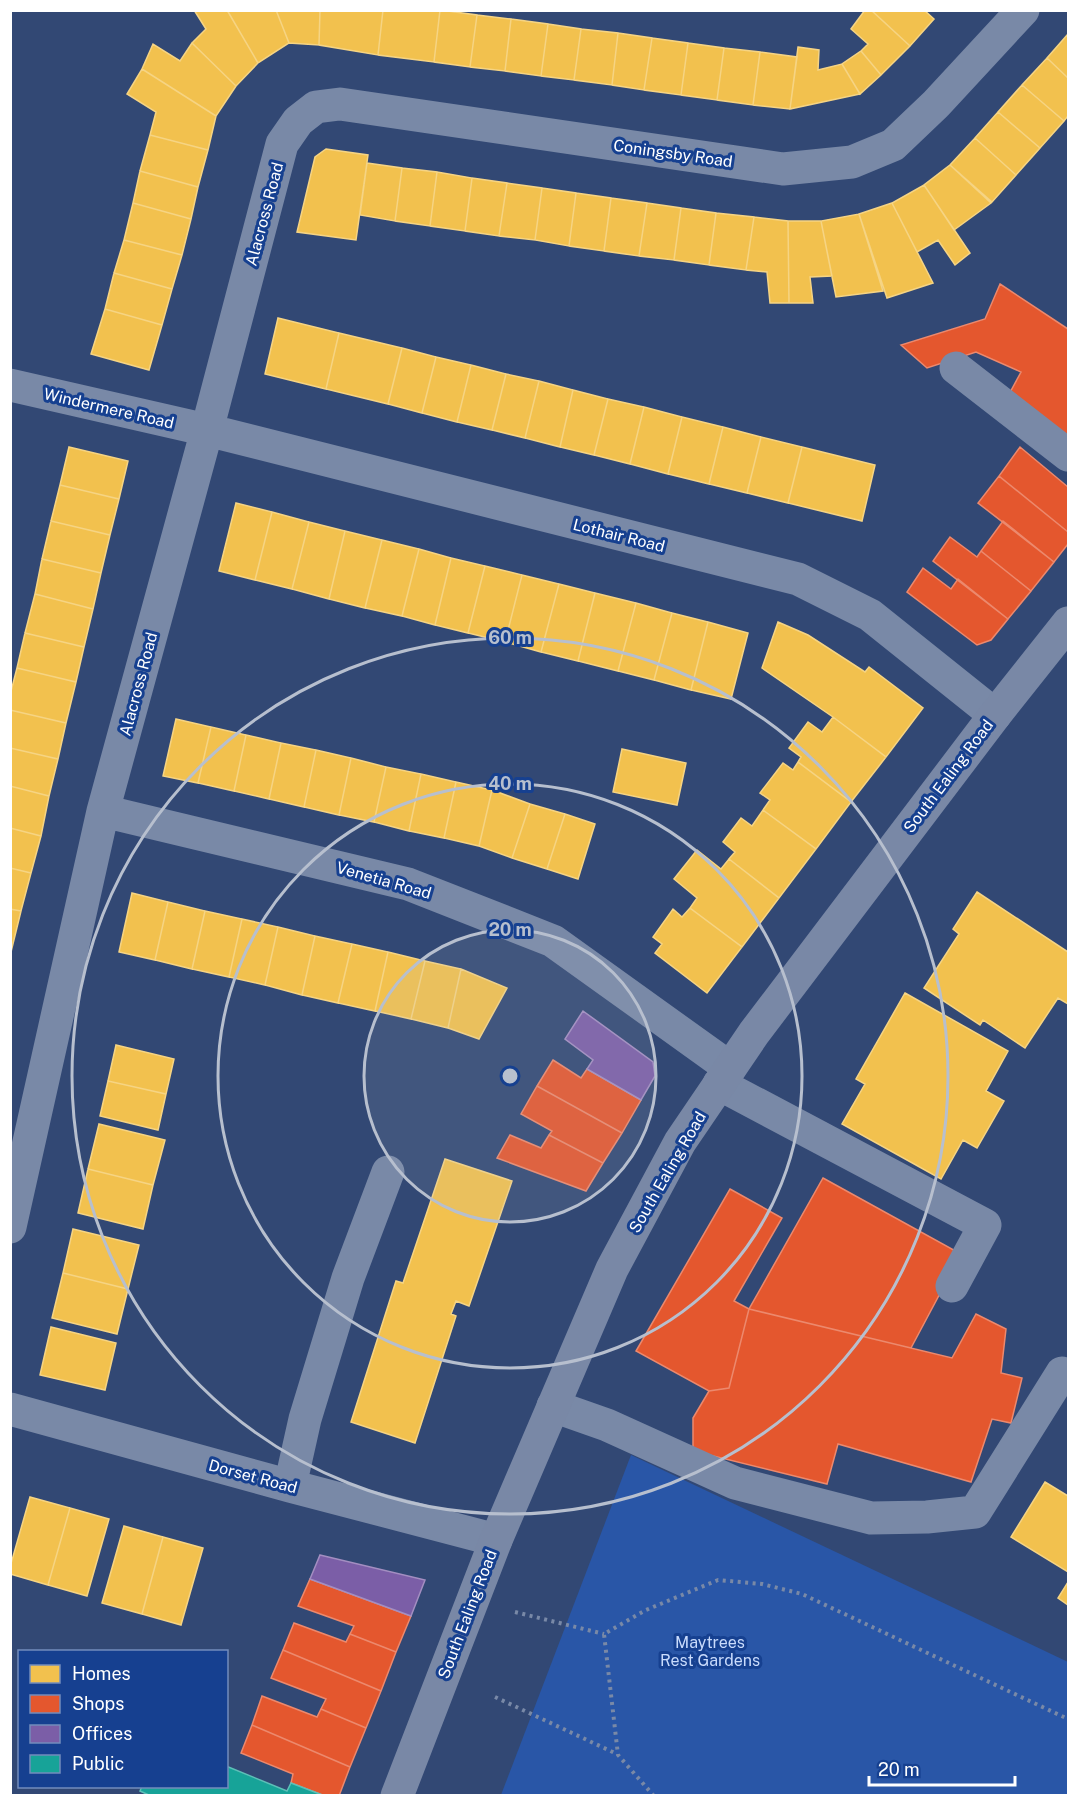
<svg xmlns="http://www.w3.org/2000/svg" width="1079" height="1806" font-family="'Public Sans',sans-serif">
  <rect width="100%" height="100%" fill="#324874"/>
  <path fill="#2956a7" d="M631 1455 1068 1662V1795H501Z"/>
  <path fill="#f2c14e" stroke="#f6d483" stroke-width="1.5" d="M194 10H227L258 63 236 86 192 43 206 29Z
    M227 10H276L289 43 258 63Z
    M276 10H320L319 45 289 43Z
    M320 10H383L378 55 319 45Z
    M383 10H440L434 62 378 55Z
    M440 10 477 15 470 67 434 62Z
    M865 10H871L910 46 881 75 861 51 868 44 851 29Z
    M871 10H924L934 19 910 46Z
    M477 15 511 19 505 71 470 67Z
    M511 19 548 24 541 76 505 71Z
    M548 24 581 29 574 80 541 76Z
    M581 29 618 33 612 85 574 80Z
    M618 33 652 38 644 90 612 85Z
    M1068 34V78L1047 58Z
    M652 38 688 43 681 95 644 90Z
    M192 43 236 86 216 116 142 69 153 44 180 61Z
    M688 43 724 48 717 100 681 95Z
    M798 47 819 50 818 70 842 64 860 94 790 109Z
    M724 48 760 52 753 105 717 100Z
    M861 51 881 75 860 94 842 64Z
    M760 52 797 57 790 109 753 105Z
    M1047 58 1068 78V116L1064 121 1022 85Z
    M142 69 216 116 208 150 150 135 156 112 127 94Z
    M1022 85 1064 121 1040 148 998 112Z
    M998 112 1040 148 1016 175 975 138Z
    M150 135 208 150 198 187 140 171Z
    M975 138 1016 175 992 202 950 165Z
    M326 149 368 155 356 240 297 232 315 157Z
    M367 163 402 168 395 221 360 215Z
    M950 165 991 203 954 230 924 185Z
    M402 168 437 172 430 226 395 221Z
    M140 171 198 187 191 219 133 203Z
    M437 172 472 178 465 231 430 226Z
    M472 178 507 183 499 236 465 231Z
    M507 183 542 188 535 240 499 236Z
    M924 185 970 253 955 265 938 240 917 252 892 203Z
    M542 188 576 193 569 246 535 240Z
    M576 193 611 198 604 251 569 246Z
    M611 198 647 203 639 256 604 251Z
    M133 203 191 219 182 255 124 240Z
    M647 203 681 208 674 260 639 256Z
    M892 203 933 283 887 298 859 214Z
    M681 208 716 213 709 265 674 260Z
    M716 213 754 217 746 270 709 265Z
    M859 214 883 291 836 297 821 221Z
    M754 217 788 221 789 303H770L767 272 746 270Z
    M788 221H821L832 276 810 277 813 303H789Z
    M124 240 182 255 172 289 114 273Z
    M114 273 172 289 162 325 105 309Z
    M105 309 162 325 149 370 91 354Z
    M278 318 339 333 326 389 265 374Z
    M339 333 402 348 388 404 326 389Z
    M402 348 436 357 422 413 388 404Z
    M436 357 471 365 457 422 422 413Z
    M471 365 506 374 492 430 457 422Z
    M506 374 539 381 525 438 492 430Z
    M539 381 573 390 560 447 525 438Z
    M573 390 608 399 594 455 560 447Z
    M608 399 644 407 630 464 594 455Z
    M644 407 682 417 668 474 630 464Z
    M682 417 723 427 709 484 668 474Z
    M723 427 761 437 747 493 709 484Z
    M761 437 802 447 788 503 747 493Z
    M69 447 128 461 119 499 60 485Z
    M802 447 875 465 862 521 788 503Z
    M60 485 119 499 110 535 51 521Z
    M236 503 272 512 255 580 219 571Z
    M272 512 309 522 292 589 255 580Z
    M51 521 110 535 101 573 42 559Z
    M309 522 345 531 329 599 292 589Z
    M345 531 382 540 365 608 329 599Z
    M382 540 419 549 402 616 365 608Z
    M419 549 451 558 435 625 402 616Z
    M451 558 485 566 468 633 435 625Z
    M42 559 101 573 93 609 35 594Z
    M485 566 522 575 505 642 468 633Z
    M522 575 559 584 541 652 505 642Z
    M559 584 595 593 578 661 541 652Z
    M595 593 636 603 618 671 578 661Z
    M35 594 93 609 84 647 25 633Z
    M636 603 672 613 654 680 618 671Z
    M672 613 708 622 691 690 654 680Z
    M708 622 748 633 731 699 691 690Z
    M778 622 808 635 865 672 869 667 923 708 886 757 833 717 762 668Z
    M25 633 84 647 76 682 17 668Z
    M17 668 76 682 66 723 10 710V695Z
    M10 710 66 723 58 759 10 748Z
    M833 717 886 757 851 802 798 762 801 757 789 748 808 722 822 732Z
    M176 719 211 727 198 783 163 776Z
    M211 727 246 735 234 791 198 783Z
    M246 735 281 743 269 799 234 791Z
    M281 743 316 750 304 807 269 799Z
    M10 748 58 759 49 796 10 786Z
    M622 749 686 763 677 805 613 792Z
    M316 750 351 758 339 815 304 807Z
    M351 758 386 767 374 822 339 815Z
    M798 762 851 802 816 849 763 810 770 800 760 793 783 763 793 770Z
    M386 767 421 774 409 831 374 822Z
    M421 774 456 782 444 838 409 831Z
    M456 782 492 790 479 846 444 838Z
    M10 786 49 796 41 836 10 828Z
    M492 790 530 804 512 858 479 846Z
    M530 804 565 814 547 869 512 858Z
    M763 810 816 849 779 898 729 859 735 852 723 842 741 818 752 826Z
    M565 814 595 824 578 879 547 869Z
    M10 828 41 836 31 873 10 868Z
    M697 850 721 869 729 859 779 898 742 947 690 908 697 898 674 879Z
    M10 868 31 873 21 911 10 909Z
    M977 892 1068 952V1004L1058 998 1025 1048 983 1020 980 1025 924 988 959 934 953 929Z
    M132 893 168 902 155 960 119 952Z
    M168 902 205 911 192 969 155 960Z
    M690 908 742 947 707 993 655 953 662 944 653 937 673 909 682 917Z
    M10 909 21 911 10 956Z
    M205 911 242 919 229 977 192 969Z
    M242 919 278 927 265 985 229 977Z
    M278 927 315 936 302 995 265 985Z
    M315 936 352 944 338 1003 302 995Z
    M352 944 388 952 375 1011 338 1003Z
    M388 952 425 961 411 1019 375 1011Z
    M425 961 461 969 448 1028 411 1019Z
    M461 969 507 988 479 1039 448 1028Z
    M905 993 1008 1051 986 1091 1004 1101 977 1148 963 1140 941 1179 842 1124 865 1084 856 1079Z
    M116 1045 174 1059 166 1094 108 1081Z
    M108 1081 166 1094 158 1130 100 1116Z
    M99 1124 165 1140 153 1185 88 1169Z
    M445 1159 512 1181 469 1306 456 1301 451 1314 456 1316 415 1443 351 1422 396 1281 403 1283Z
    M88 1169 153 1185 143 1229 78 1213Z
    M73 1229 139 1245 128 1289 63 1273Z
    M63 1273 128 1289 117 1334 52 1318Z
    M51 1327 116 1343 105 1390 40 1375Z
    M1045 1482 1068 1496V1572L1011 1537Z
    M30 1497 70 1508 48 1585 10 1574V1567Z
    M70 1508 109 1519 87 1596 48 1585Z
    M124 1526 163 1537 142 1614 102 1603Z
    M163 1537 203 1548 181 1625 142 1614Z
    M1068 1582V1605L1058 1598Z"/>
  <path fill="#e4572e" stroke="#ec896d" stroke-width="1.5" d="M1000 284 1068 329V448L1007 398 1021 372 976 352 927 368 901 345 985 319Z
    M1020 447 1068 487V532L999 476Z
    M999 476 1068 532V544L1054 562 978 503Z
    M1003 521 1054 562 1031 591 981 551Z
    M950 537 977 557 981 551 1031 591 1008 619 933 561Z
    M923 568 951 589 958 579 1008 619 991 640 977 645 907 592Z
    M553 1060 581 1078 587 1069 641 1100 622 1133 537 1086Z
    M537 1086 622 1133 603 1163 549 1135 552 1131 521 1114Z
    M510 1135 541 1148 549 1135 603 1163 586 1191 497 1158Z
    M823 1178 961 1254 911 1348 749 1309Z
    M730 1189 782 1218 734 1301 749 1309 729 1388 709 1391 636 1351Z
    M749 1309 952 1358 976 1314 1006 1329 1001 1373 1022 1378 1011 1423 992 1419 971 1482 838 1444 827 1484 693 1451V1418L709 1391 729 1388Z
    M310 1579 411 1616 396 1652 350 1634 354 1626 298 1606Z
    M294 1623 346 1642 350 1634 396 1652 381 1691 283 1650Z
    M283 1650 381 1691 366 1728 321 1709 326 1699 271 1678Z
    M262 1696 317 1717 321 1709 366 1728 350 1767 252 1725Z
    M252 1725 350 1767 339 1796H325L291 1783 293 1774 241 1753Z"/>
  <path fill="#7b5ea7" stroke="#a38ec1" stroke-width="1.5" d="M583 1011 653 1062 655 1076 641 1100 587 1069 593 1060 565 1039Z
    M320 1555 425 1580 411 1616 310 1579Z"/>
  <path fill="#17a398" stroke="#5dbfb7" stroke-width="1.5" d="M226 1766 287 1791 291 1783 325 1796H151L140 1791 142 1786H226Z"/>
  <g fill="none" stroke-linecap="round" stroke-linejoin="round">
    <path stroke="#7989a7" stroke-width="4" stroke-dasharray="3 4.5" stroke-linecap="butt" d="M515 1612 604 1634
      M495 1697 617 1754
      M654 1796 618 1755 604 1634 646 1610 718 1580 762 1584 802 1594 1068 1719"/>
    <path stroke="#7989a7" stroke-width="33" d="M956 368 1068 455
      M10 385 207 430 798 579 870 615 995 715
      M103 811 408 884 553 941 730 1068
      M719 1084 985 1225 952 1286
      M10 1227 103 811 207 430 282 144 298 121 316 107 340 104 783 169 852 162 893 145 936 104 1023 10
      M553 1406 607 1425 735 1483 871 1518 927 1517 975 1512 1062 1373
      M10 1409 290 1486 496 1540
      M290 1486 305 1419 348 1278 388 1172"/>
    <path stroke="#7988a6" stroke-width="33" d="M397 1796 496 1540 612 1269 680 1142 754 1033 995 715 1068 623"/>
  </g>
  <circle cx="510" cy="1076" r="146" fill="#b7bfce" fill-opacity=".12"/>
  <g fill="none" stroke="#b7bfce" stroke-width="3">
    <circle cx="510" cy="1076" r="146"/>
    <circle cx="510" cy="1076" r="292"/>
    <circle cx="510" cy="1076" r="438"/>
  </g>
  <g text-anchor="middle" stroke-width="6" stroke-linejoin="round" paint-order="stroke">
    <g font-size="16" fill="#fff" stroke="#164090">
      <text transform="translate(673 153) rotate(8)" y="6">Coningsby Road</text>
      <text transform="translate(264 214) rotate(-75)" y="6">Alacross Road</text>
      <text transform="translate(109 408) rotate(13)" y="6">Windermere Road</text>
      <text transform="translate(619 535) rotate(14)" y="6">Lothair Road</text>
      <text transform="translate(138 684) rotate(-75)" y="6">Alacross Road</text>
      <text transform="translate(948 776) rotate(-53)" y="6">South Ealing Road</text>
      <text transform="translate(384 880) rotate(16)" y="6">Venetia Road</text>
      <text transform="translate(667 1172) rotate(-60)" y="6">South Ealing Road</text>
      <text transform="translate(253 1476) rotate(15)" y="6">Dorset Road</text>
      <text transform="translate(467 1614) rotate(-69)" y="6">South Ealing Road</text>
    </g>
    <g font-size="16" fill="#c9dbfc" stroke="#164090">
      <text x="710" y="1648">Maytrees<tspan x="710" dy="18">Rest Gardens</tspan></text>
    </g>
  </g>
  <circle cx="510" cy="1076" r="9" fill="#b7bfce" stroke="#164090" stroke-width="3"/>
  <g font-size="18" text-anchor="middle" font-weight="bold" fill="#b7bfce" stroke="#164090" stroke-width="6" stroke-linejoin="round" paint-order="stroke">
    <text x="510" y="644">60 m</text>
    <text x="510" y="790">40 m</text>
    <text x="510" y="936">20 m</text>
  </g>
  <rect width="1079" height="1806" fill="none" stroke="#ffffff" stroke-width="24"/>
  <rect x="18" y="1650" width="210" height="138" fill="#164090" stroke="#738cbc" stroke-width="1.5"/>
  <rect x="30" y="1665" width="30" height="18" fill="#f2c14e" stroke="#738cbc" stroke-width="1.5"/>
  <text x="72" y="1680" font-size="18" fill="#ffffff">Homes</text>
  <rect x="30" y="1695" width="30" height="18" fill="#e4572e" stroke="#738cbc" stroke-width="1.5"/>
  <text x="72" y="1710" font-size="18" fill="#ffffff">Shops</text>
  <rect x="30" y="1725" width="30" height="18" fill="#7b5ea7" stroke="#738cbc" stroke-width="1.5"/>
  <text x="72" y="1740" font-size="18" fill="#ffffff">Offices</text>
  <rect x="30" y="1755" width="30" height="18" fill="#17a398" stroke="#738cbc" stroke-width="1.5"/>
  <text x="72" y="1770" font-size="18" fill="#ffffff">Public</text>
  <path d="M869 1776v9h146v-9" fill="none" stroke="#ffffff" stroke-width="3"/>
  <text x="878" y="1776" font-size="18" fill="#ffffff" stroke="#164090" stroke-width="4.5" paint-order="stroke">20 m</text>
</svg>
